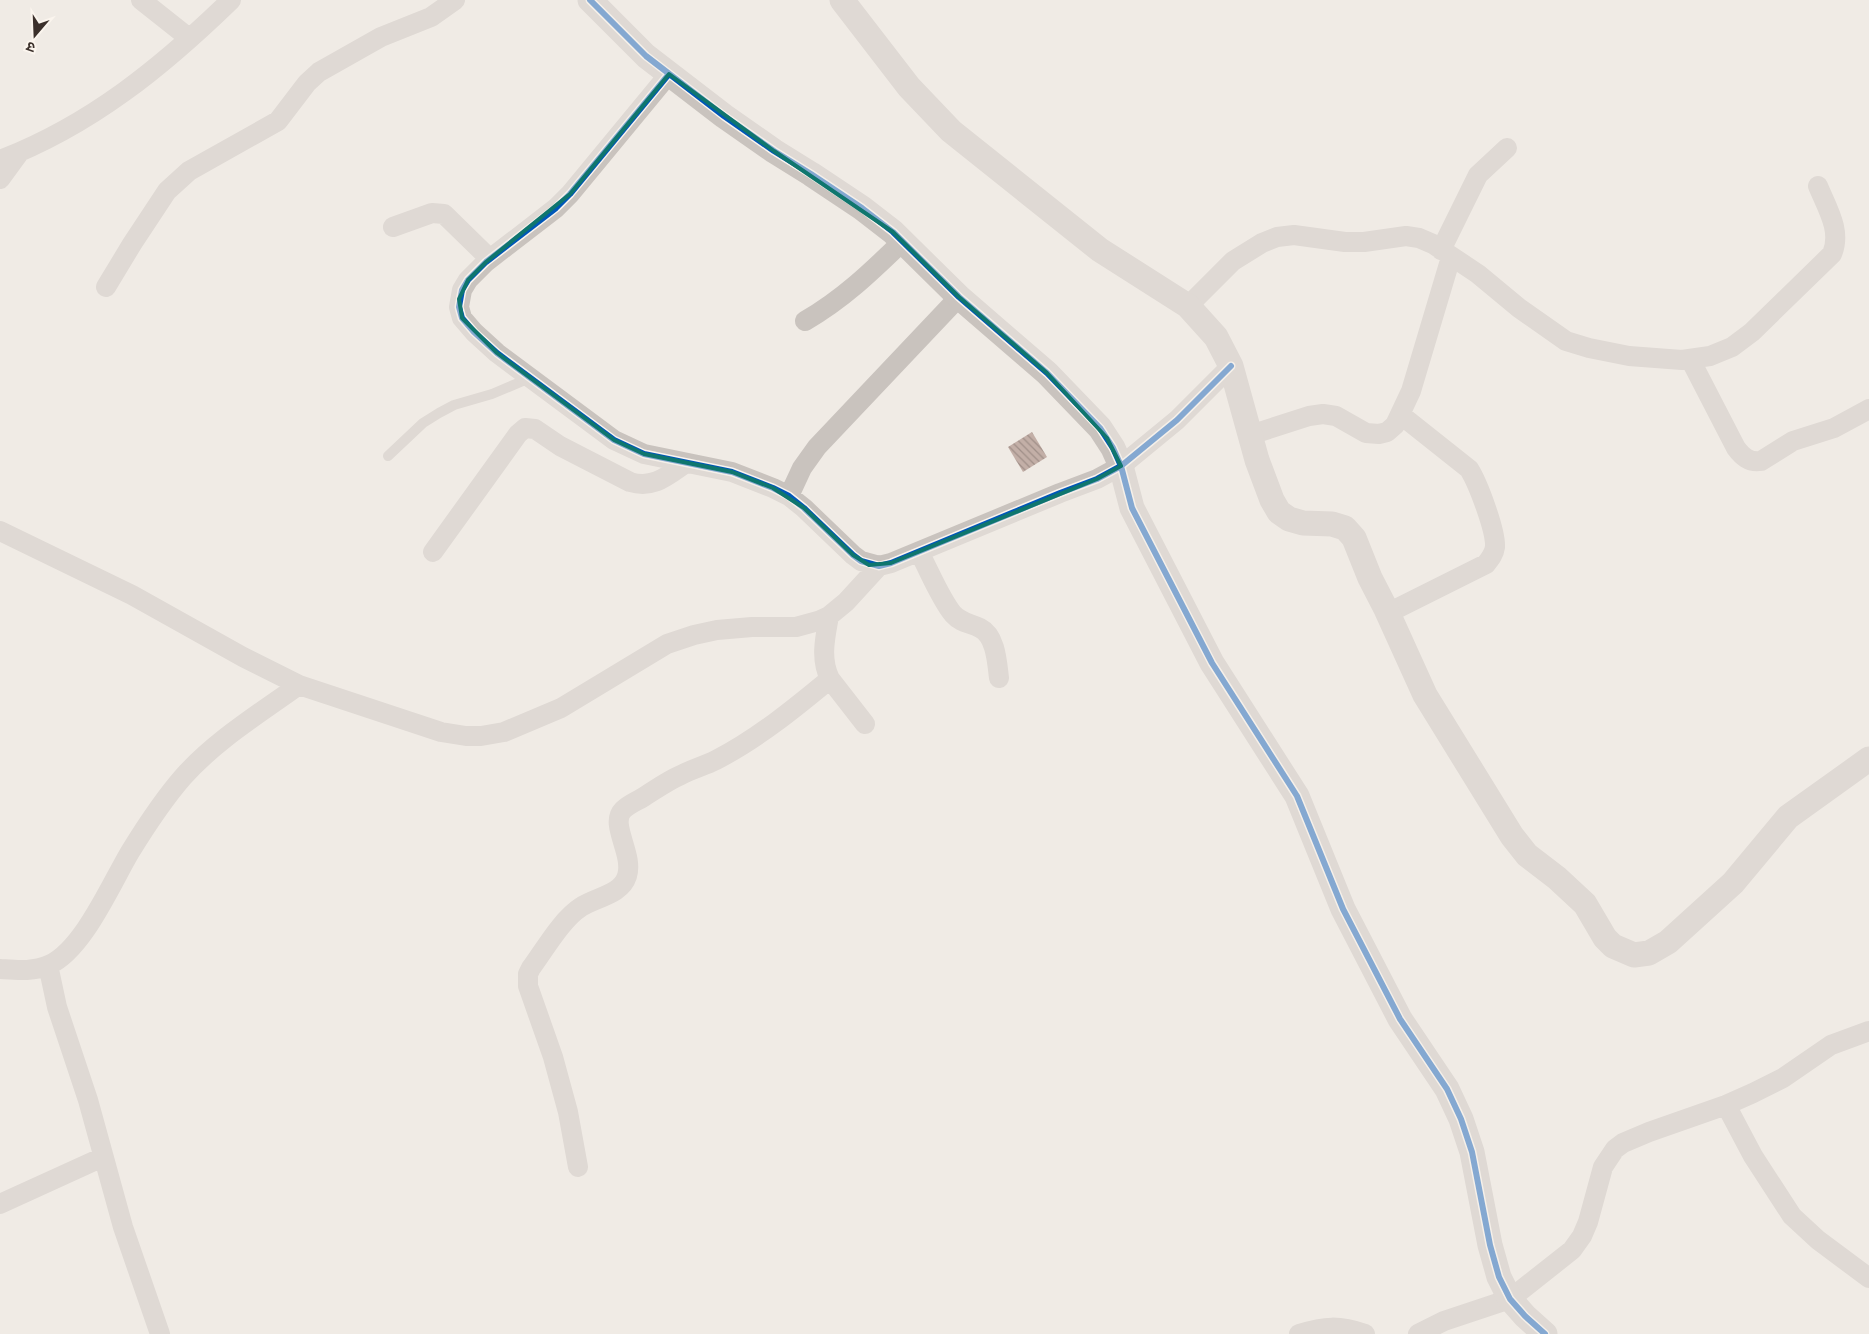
<svg xmlns="http://www.w3.org/2000/svg" width="1869" height="1334" font-family="'PT Sans','Noto Sans Devanagari',sans-serif">
  <defs>
    <pattern id="building-back-hatch" width="6" height="6" patternUnits="userSpaceOnUse" patternTransform="scale(1.25)"><rect width="6" height="6" fill="#c3afa7"/><path d="M-1 5l2 2M0 0l6 6M5-1l2 2" fill="none" stroke="#a08f88"/></pattern>
  </defs>
  <rect width="100%" height="100%" fill="#f0ebe5"/>
  <path fill="url(#building-back-hatch)" d="M1032 432 1047 457 1023 472 1008 447Z"/>
  <g fill="none" stroke-linecap="round" stroke-linejoin="round">
    <path stroke="#c9c3be" stroke-width="10" d="M388 456 423 423 439 413 454 405 492 394 530 378"/>
    <path stroke="#c9c3be" stroke-width="20" d="M141 0 189 38
      M669 74 570 194 556 208 486 262 468 280 462 290 459 307 462 318 474 332 497 353 614 440 644 454 732 472 773 488 789 496 804 508 853 555 861 561 879 566 891 563 1060 493 1097 479 1121 466 1177 420 1231 366
      M0 160C91 125 162 67 231 0
      M0 179 19 153
      M393 227 432 213 444 214 490 259
      M1441 250 1478 175 1507 148
      M106 287 132 244 167 191 189 171 278 121 307 83 319 72 381 37 431 17 455 0
      M1188 306 1233 261 1262 243 1277 237 1294 235 1345 242H1364L1406 236 1419 238 1433 244 1478 274 1519 308 1566 341 1589 348 1629 356 1682 360 1710 356 1732 347 1752 332 1832 254C1842 231 1827 208 1818 186
      M805 321C843 299 871 272 903 241
      M1690 359 1736 448C1742 456 1749 463 1761 461L1793 441 1834 428 1869 409
      M1250 435 1309 416 1323 414 1336 416 1366 433 1379 434 1387 432 1395 425 1411 391 1451 257
      M789 496 802 468 817 447 959 297
      M0 531 132 595 243 657 299 685 441 732 466 736H481L504 732 561 708 667 644 694 635 717 630 752 627H796L818 621 829 616 846 602 879 566
      M433 552 518 434 525 428 535 429 560 446 630 482C654 489 667 476 686 463
      M919 552C929 570 940 598 953 614 961 623 970 623 980 628 996 636 997 662 999 678
      M1388 613 1486 564C1491 558 1494 554 1495 547 1496 531 1478 483 1469 469L1401 415
      M829 616C825 638 820 659 830 679L865 724
      M48 965 57 1007 88 1100 123 1227 160 1334
      M0 969C16 970 33 972 49 965 83 950 111 884 130 852 146 826 163 800 183 777 216 740 259 714 299 685
      M1726 1105 1753 1156 1792 1216 1818 1240 1869 1278
      M578 1167 568 1112 553 1057 528 986V974L531 968C545 949 562 919 581 907 596 897 621 895 627 876 634 854 609 824 623 810 628 805 635 802 642 798 655 790 667 781 681 775 692 769 704 766 716 760 757 739 795 708 830 679
      M0 1204 103 1157
      M1299 1334C1325 1326 1339 1325 1365 1334
      M1418 1334 1444 1321 1510 1299 1572 1250 1582 1236 1588 1222 1603 1167 1615 1149 1623 1143 1649 1132 1726 1105 1753 1093 1783 1078 1831 1045 1869 1031"/>
    <path stroke="#c9c3be" stroke-width="25" d="M590 0 646 56 724 116 774 151 811 174 862 208 893 232 959 297 1047 373 1100 428 1113 448 1121 466 1132 508 1212 663 1297 796 1343 909 1400 1019 1447 1089 1461 1119 1472 1152 1490 1245 1499 1277 1510 1299 1525 1316 1545 1334
      M842 0 909 87 951 131 1100 250 1188 306 1216 337 1231 366 1257 460 1272 500 1279 512 1289 519 1303 523 1332 524 1345 528 1354 538 1370 578 1386 609 1425 695 1512 836 1527 855 1557 878 1585 904 1605 938 1613 946 1634 955 1649 953 1668 942 1733 883 1788 817 1869 759"/>
    <g stroke="#fbf5ee" stroke-width="9">
      <path id="cycleway" d="M590 0 646 56 724 116 774 151 811 174 862 208 893 232 959 297 1047 373 1100 428 1113 448 1121 466 1132 508 1212 663 1297 796 1343 909 1400 1019 1447 1089 1461 1119 1472 1152 1490 1245 1499 1277 1510 1299 1525 1316 1545 1334
        M669 74 570 194 556 208 486 262 468 280 462 290 459 307 462 318 474 332 497 353 614 440 644 454 732 472 773 488 789 496 804 508 853 555 861 561 879 566 891 563 1060 493 1097 479 1121 466 1177 420 1231 366"/>
    </g>
    <use href="#cycleway" stroke="#0057b8" stroke-width="6"/>
  </g>
  <path d="M0 0H1869V1334H0ZM669 74 774 151 893 232 959 297 1047 373 1107 438 1121 466 1097 479 891 563 869 565 853 555 804 508 773 488 732 472 644 454 614 440 497 353 462 318 459 299 468 280 486 262 570 194Z" fill="#f0ebe5" fill-opacity=".55" fill-rule="evenodd"/>
  <path fill="none" stroke="#0f766e" stroke-width="4" stroke-linejoin="round" d="M669 74 774 151 893 232 959 297 1047 373 1107 438 1121 466 1097 479 891 563 869 565 853 555 804 508 773 488 732 472 644 454 614 440 497 353 462 318 459 299 468 280 486 262 570 194Z"/>
  <g transform="translate(35 35) rotate(199)" stroke="#fbf5ee" stroke-width="4" paint-order="stroke">
  <path d="M0-4L9 19L0 12L-9 19Z" fill="#3b302b"/>
  <text y="-8" font-size="14" font-weight="bold" text-anchor="middle" fill="#3b302b">उ</text>
  </g>
</svg>
